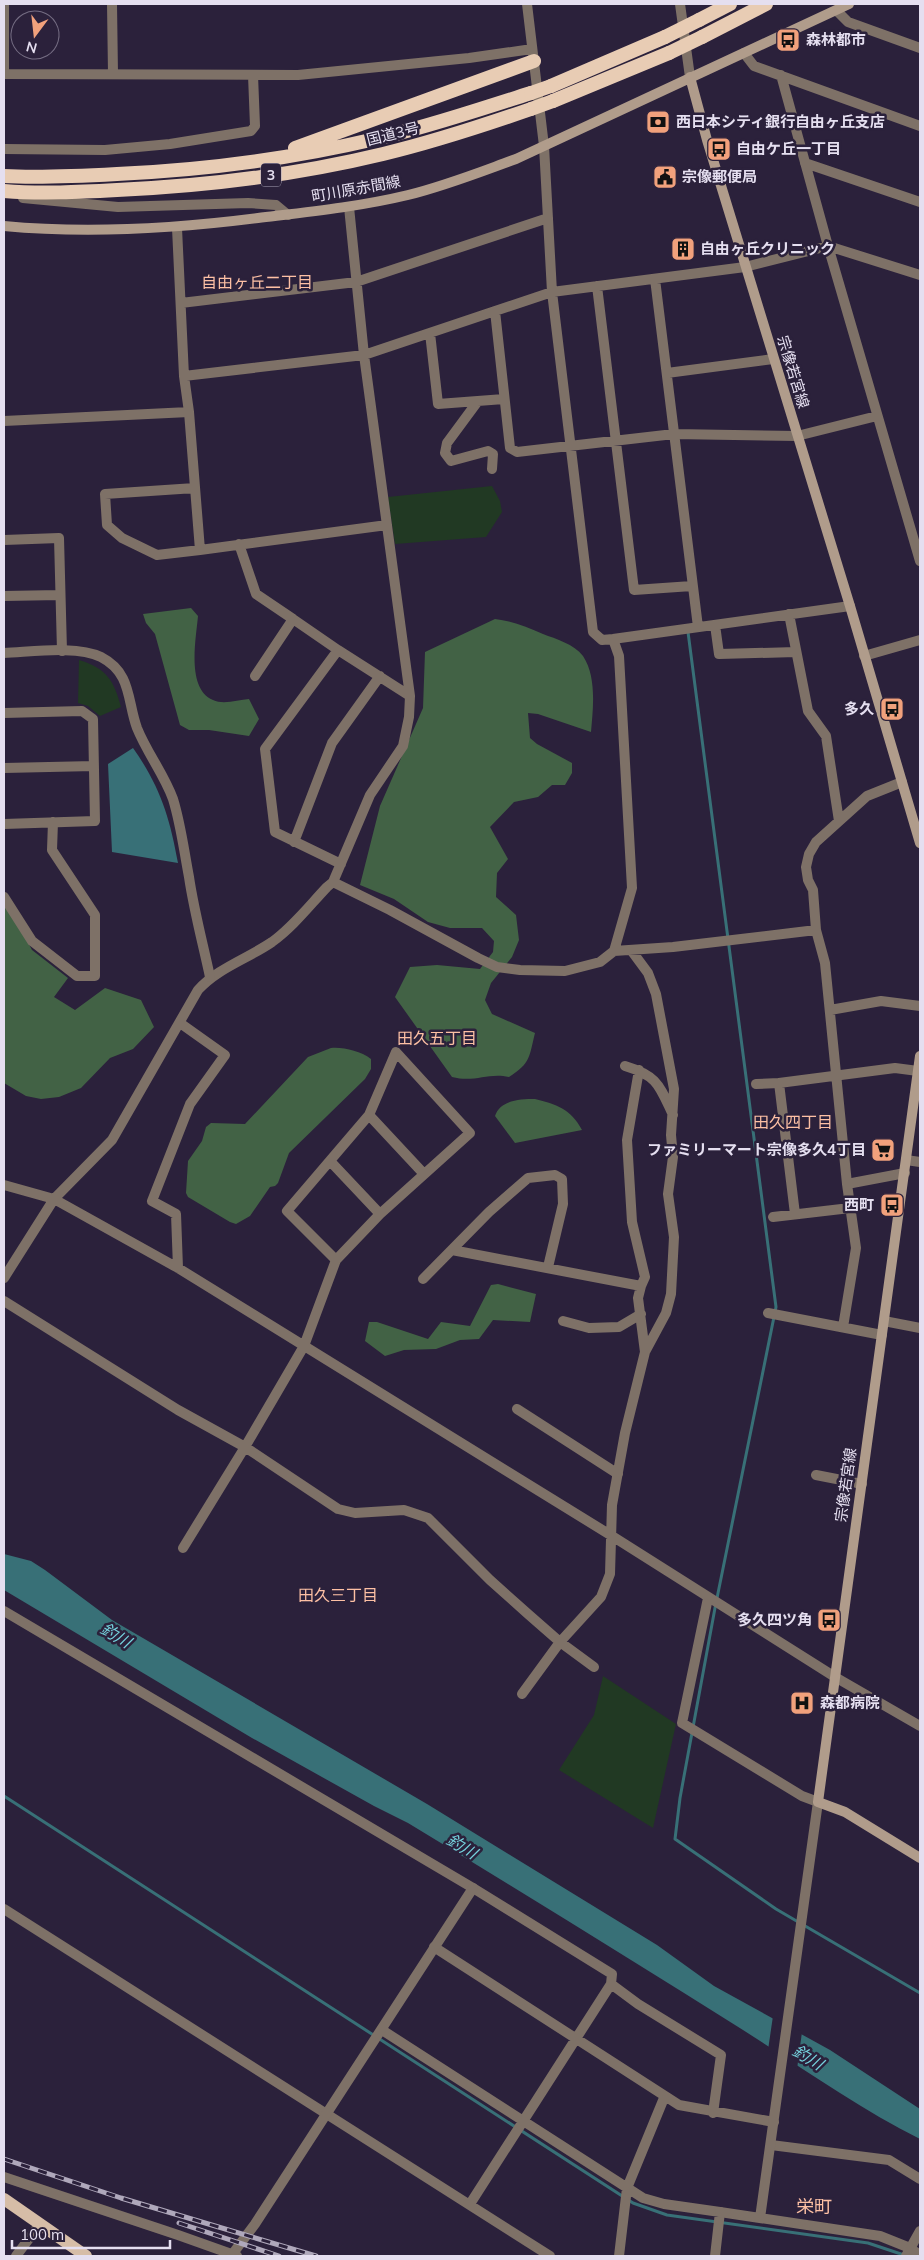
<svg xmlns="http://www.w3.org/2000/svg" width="924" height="2260" font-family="Mulish,'Noto Sans JP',sans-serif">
  <rect width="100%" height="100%" fill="#2b213b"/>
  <path fill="#213923" d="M492 486 500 501 502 512 486 537 395 544 388 497Z
    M79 660C106 668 114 680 121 707L100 716 88 706 78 703Z
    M603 1676 676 1724 653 1828 559 1770 594 1715Z"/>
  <path fill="#426245" d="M191 608 198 616C196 639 186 689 213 700 223 705 238 700 249 699L259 719 249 736 209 730H189L180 725 155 634 146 623 143 614Z
    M495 619C512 621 527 627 543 634 556 639 574 644 583 656 597 677 593 709 591 732L538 714 528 713 530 738 537 744 572 763V773L565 785H552L538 797 514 802 490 827 508 859 497 873 496 897 516 915 519 940 512 957 491 983 485 1000 492 1014 535 1033C529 1057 531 1063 509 1077 488 1072 475 1083 452 1077L395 997 410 967 437 965 480 969 493 952 494 941 482 928H450L428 922 394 899 360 885 380 806 423 708 425 652Z
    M4 897 32 950 68 978 54 997 75 1010 105 988 141 1000 154 1027 133 1049 110 1058 81 1088 59 1097 41 1099 26 1096 4 1083Z
    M331 1048C344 1047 360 1051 371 1059V1069L365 1079 289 1153 278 1183 275 1186 270 1187 250 1216 236 1224 230 1222 188 1197 186 1193 188 1161 202 1141 206 1127 211 1123 245 1124 308 1057Z
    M535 1099C556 1104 571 1109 582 1130L515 1143 495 1116C500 1100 520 1099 535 1099Z
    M498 1284 536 1294 530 1322 493 1320 479 1339 460 1340 436 1349 404 1350 385 1356 365 1341 369 1322H377L428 1339 441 1322 470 1326 491 1285Z"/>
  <path fill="#387077" d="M133 748C160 786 170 818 178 863L112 852 108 764Z
    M4 1554 31 1561 45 1570 112 1620 427 1804 657 1945 714 1986 830 2050 920 2109V2139C858 2108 801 2067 743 2030 632 1960 520 1891 408 1823L374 1806 252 1738 4 1590Z"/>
  <path fill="#2b213b" d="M773 2016 802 2032 797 2069 768 2050Z"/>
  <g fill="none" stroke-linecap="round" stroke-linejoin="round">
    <path stroke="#387077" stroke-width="3" d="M688 632 776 1307 715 1608 680 1798 675 1839 776 1909 920 1993
      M4 1796 633 2203 667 2215 868 2243 904 2255"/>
    <path stroke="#7e7167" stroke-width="10" d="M4 4V74
      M112 4 113 74
      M527 4 544 146 552 292 593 632 602 640 613 639 850 606
      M837 11 848 22 920 48
      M744 53 754 66 920 126
      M4 74 298 75 469 58 532 49
      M781 75 828 246 920 561
      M4 149 105 150 170 144 251 131 255 126 253 75
      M805 163 920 202
      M23 198 118 207 248 203 276 205 288 215
      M177 228 184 376 189 412 200 550 387 525
      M655 279 698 627
      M597 286 634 590 692 586
      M181 303 356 282 548 218
      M495 311 510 448 517 452 674 434 797 436 877 416
      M430 333 438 404 504 399
      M667 373 773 359
      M184 376 364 355 552 292 745 267 828 246 920 275
      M478 401 447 443 445 453 451 461 488 451 493 454 492 469
      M4 421 189 412
      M195 488 105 494 107 525 122 538 157 555 200 550
      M4 540 59 538 62 651
      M239 544 256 594 293 619
      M4 596 60 595
      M789 614 808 711 826 736 839 821
      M715 625 719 654 796 652
      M613 639 619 656 632 888 614 951
      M255 676 293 619 338 650
      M4 713 82 711 93 719 95 821 4 824
      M4 768 94 766
      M294 842 332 743 380 676
      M341 864 275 832 265 749 338 650 410 696
      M333 882 390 910 478 958 497 967 520 970 565 971 600 962 614 951 673 947 816 930
      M4 897 32 941 77 976H95V915L52 850 53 822
      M631 950 648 973 656 994 674 1089 671 1135 673 1157 668 1194 674 1237 671 1294 666 1313 645 1352
      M830 1010 881 1001 920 1006
      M396 1052 470 1133 380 1214 336 1260 287 1211 369 1115Z
      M625 1066C658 1076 659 1085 673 1115
      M639 1070 627 1140 632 1222 645 1277 641 1286
      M756 1084 779 1083
      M369 1115 424 1174
      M330 1161 380 1214
      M847 1184 905 1173
      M4 1185 54 1199 178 1268 612 1536 835 1677 920 1726
      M795 1214 779 1083 895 1068 918 1071
      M773 1217 850 1208
      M452 1250 641 1286 638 1298 645 1352 625 1433 612 1505 610 1574 601 1597 560 1642 522 1694
      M178 1268 176 1214 152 1201 190 1104 225 1055 180 1023
      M4 1278 54 1199 112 1140 198 990C218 968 247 959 272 942 293 927 309 906 327 887L333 882 370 795 403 746 409 717 410 696 364 355 349 207
      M423 1279 489 1212 528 1178 555 1175 562 1179 563 1204 548 1267
      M4 1301 178 1410 245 1447 338 1509 355 1513 404 1510 428 1518 490 1580 528 1614 560 1642 594 1667
      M768 1313 882 1335
      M563 1321 589 1328 619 1327 641 1314
      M884 1321 920 1328
      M843 1327 856 1248 847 1184 825 963 816 930 813 890 808 880 806 867 809 854 816 842 867 796 902 782
      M517 1409 618 1474
      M816 1475 862 1484
      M183 1548 245 1447 304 1346 336 1260
      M708 1598 682 1723 802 1796 818 1802
      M4 1611 473 1888 612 1974 611 1984 470 2204
      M4 1909 550 2256
      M434 1947 679 2105 774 2122
      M611 1984 638 2004 721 2055 713 2113
      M382 2030 643 2198 664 2204 720 2212 715 2256
      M771 2145 889 2160 920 2179
      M4 2177 178 2235 237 2256
      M16 2256 40 2224
      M619 2256 627 2188 664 2098
      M906 2256 920 2231"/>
    <path stroke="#7e7167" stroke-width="10" d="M680 4 690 77
      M4 653C31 652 77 645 101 657 132 673 127 701 137 728 147 753 164 774 173 799 181 825 184 851 189 877 194 911 203 944 210 977
      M864 656 920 640
      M906 1160 920 1162
      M720 2212 880 2236 910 2248 920 2255
      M760 2218 818 1802
      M231 2256 255 2224 473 1888"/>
    <path stroke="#b09c8b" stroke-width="10" d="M690 77 707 140 850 606 920 843
      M4 226C89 234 172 229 258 218 308 212 358 207 408 195 445 186 480 172 516 159L849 4
      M920 1056 818 1802 845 1812 920 1858"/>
    <path stroke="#d6bda7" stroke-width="12" d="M4 2199 86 2256"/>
    <path stroke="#e8ccb4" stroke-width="14" d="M699 20 730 4
      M702 37 766 4
      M551 86 665 37
      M553 101 669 53
      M295 148 534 61
      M4 176C41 178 80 176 117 174 204 170 290 159 375 139 428 127 480 109 531 93
      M4 191C41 194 80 192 117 190 206 186 296 175 383 154 433 142 482 126 531 109"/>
    <g stroke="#afa8bb" stroke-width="5">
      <path id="rail" d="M4 2159 121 2198 316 2256
        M179 2223 279 2256"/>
    </g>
    <use href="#rail" stroke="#2b213b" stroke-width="3" stroke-dasharray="9" stroke-linecap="butt"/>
    <path stroke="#e8ccb4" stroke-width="14" d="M665 37 699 20
      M669 53 702 37
      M531 93 551 86
      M531 109 553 101"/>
  </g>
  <defs>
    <g id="bus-square" transform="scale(1.25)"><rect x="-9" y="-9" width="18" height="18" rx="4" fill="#f1a17c" stroke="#2b213b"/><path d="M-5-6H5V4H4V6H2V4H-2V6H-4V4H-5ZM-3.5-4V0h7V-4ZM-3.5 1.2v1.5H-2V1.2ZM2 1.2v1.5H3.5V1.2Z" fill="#111"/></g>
    <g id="bank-square" transform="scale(1.25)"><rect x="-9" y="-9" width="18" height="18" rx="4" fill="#f1a17c" stroke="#2b213b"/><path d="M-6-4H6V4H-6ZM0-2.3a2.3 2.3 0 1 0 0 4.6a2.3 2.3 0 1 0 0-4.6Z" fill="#111"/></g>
    <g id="civic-square" transform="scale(1.25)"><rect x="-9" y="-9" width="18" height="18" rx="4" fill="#f1a17c" stroke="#2b213b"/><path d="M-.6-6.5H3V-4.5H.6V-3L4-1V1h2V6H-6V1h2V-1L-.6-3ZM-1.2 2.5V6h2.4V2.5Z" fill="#111"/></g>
    <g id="building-square" transform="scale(1.25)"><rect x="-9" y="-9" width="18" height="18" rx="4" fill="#f1a17c" stroke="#2b213b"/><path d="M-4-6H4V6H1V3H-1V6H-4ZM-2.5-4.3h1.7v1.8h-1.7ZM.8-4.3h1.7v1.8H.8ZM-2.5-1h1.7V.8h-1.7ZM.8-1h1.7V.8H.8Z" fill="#111"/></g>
    <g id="supermarket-square" transform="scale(1.25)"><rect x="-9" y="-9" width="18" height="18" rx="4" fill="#f1a17c" stroke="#2b213b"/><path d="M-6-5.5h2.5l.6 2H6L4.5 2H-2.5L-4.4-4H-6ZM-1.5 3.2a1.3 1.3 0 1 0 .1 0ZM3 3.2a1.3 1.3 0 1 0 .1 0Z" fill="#111"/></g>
    <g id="hospital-square" transform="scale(1.25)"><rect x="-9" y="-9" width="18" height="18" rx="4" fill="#f1a17c" stroke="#2b213b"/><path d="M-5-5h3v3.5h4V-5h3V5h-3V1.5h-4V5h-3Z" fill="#111"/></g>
  </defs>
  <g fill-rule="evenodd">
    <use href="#bus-square" x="788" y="40"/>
    <use href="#bank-square" x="658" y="122"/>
    <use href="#bus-square" x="719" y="149"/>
    <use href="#civic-square" x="665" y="177"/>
    <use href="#building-square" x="683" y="249"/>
    <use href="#bus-square" x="892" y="709"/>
    <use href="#supermarket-square" x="883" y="1150"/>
    <use href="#bus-square" x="892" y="1205"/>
    <use href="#bus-square" x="829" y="1620"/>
    <use href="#hospital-square" x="802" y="1703"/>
  </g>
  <g text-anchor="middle" stroke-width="5" stroke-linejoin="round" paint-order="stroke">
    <rect fill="#2b213b" stroke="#ada6ba" stroke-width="1" x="261" y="163.5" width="20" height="23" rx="4"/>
    <g font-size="14" font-weight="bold" fill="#e5dff0">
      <text x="271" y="180">3</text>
    </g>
    <g font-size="15" font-weight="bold" fill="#e5dff0" stroke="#2b213b" text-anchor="start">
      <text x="806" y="45">森林都市</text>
      <text x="676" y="127">西日本シティ銀行自由ヶ丘支店</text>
      <text x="736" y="154">自由ケ丘一丁目</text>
      <text x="682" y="182">宗像郵便局</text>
      <text x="700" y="254">自由ヶ丘クリニック</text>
      <text x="874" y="714" text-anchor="end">多久</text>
      <text x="866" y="1155" text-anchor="end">ファミリーマート宗像多久4丁目</text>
      <text x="874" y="1210" text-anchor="end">西町</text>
      <text x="812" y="1625" text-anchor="end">多久四ツ角</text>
      <text x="820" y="1708">森都病院</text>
    </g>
    <g font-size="15" fill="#e5dff0" stroke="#2b213b">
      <text transform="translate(393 134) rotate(-14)" y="5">国道3号</text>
      <text transform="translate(356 189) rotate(-10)" y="5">町川原赤間線</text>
      <text transform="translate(793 372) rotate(73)" y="5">宗像若宮線</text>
      <text transform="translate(846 1485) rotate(-82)" y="5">宗像若宮線</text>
    </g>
    <g font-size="16" fill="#fdc0a4" stroke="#2b213b">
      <text x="257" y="288">自由ヶ丘二丁目</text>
      <text x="437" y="1044">田久五丁目</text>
      <text x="793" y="1128">田久四丁目</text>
      <text x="338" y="1601">田久三丁目</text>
    </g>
    <g font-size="16" font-style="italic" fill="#75d2dd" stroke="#2b213b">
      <text transform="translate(116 1635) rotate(31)" y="6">釣川</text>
      <text transform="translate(462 1846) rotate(31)" y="6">釣川</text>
      <text transform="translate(808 2057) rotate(31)" y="6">釣川</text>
    </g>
    <g font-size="18" fill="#fdc0a4" stroke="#2b213b">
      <text x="814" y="2213">栄町</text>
    </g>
  </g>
  <rect width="924" height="2260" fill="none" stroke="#e5dff0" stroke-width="10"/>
  <g transform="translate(35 35) rotate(195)"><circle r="24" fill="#2b213b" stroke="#756d83"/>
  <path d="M0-4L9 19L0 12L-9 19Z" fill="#f1a17c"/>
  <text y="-8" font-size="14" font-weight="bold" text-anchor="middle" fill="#e5dff0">N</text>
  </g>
  <path d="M12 2240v8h158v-8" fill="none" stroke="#e5dff0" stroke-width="2.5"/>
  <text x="20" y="2240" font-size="15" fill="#e5dff0" stroke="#2b213b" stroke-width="4" paint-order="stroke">100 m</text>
</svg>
